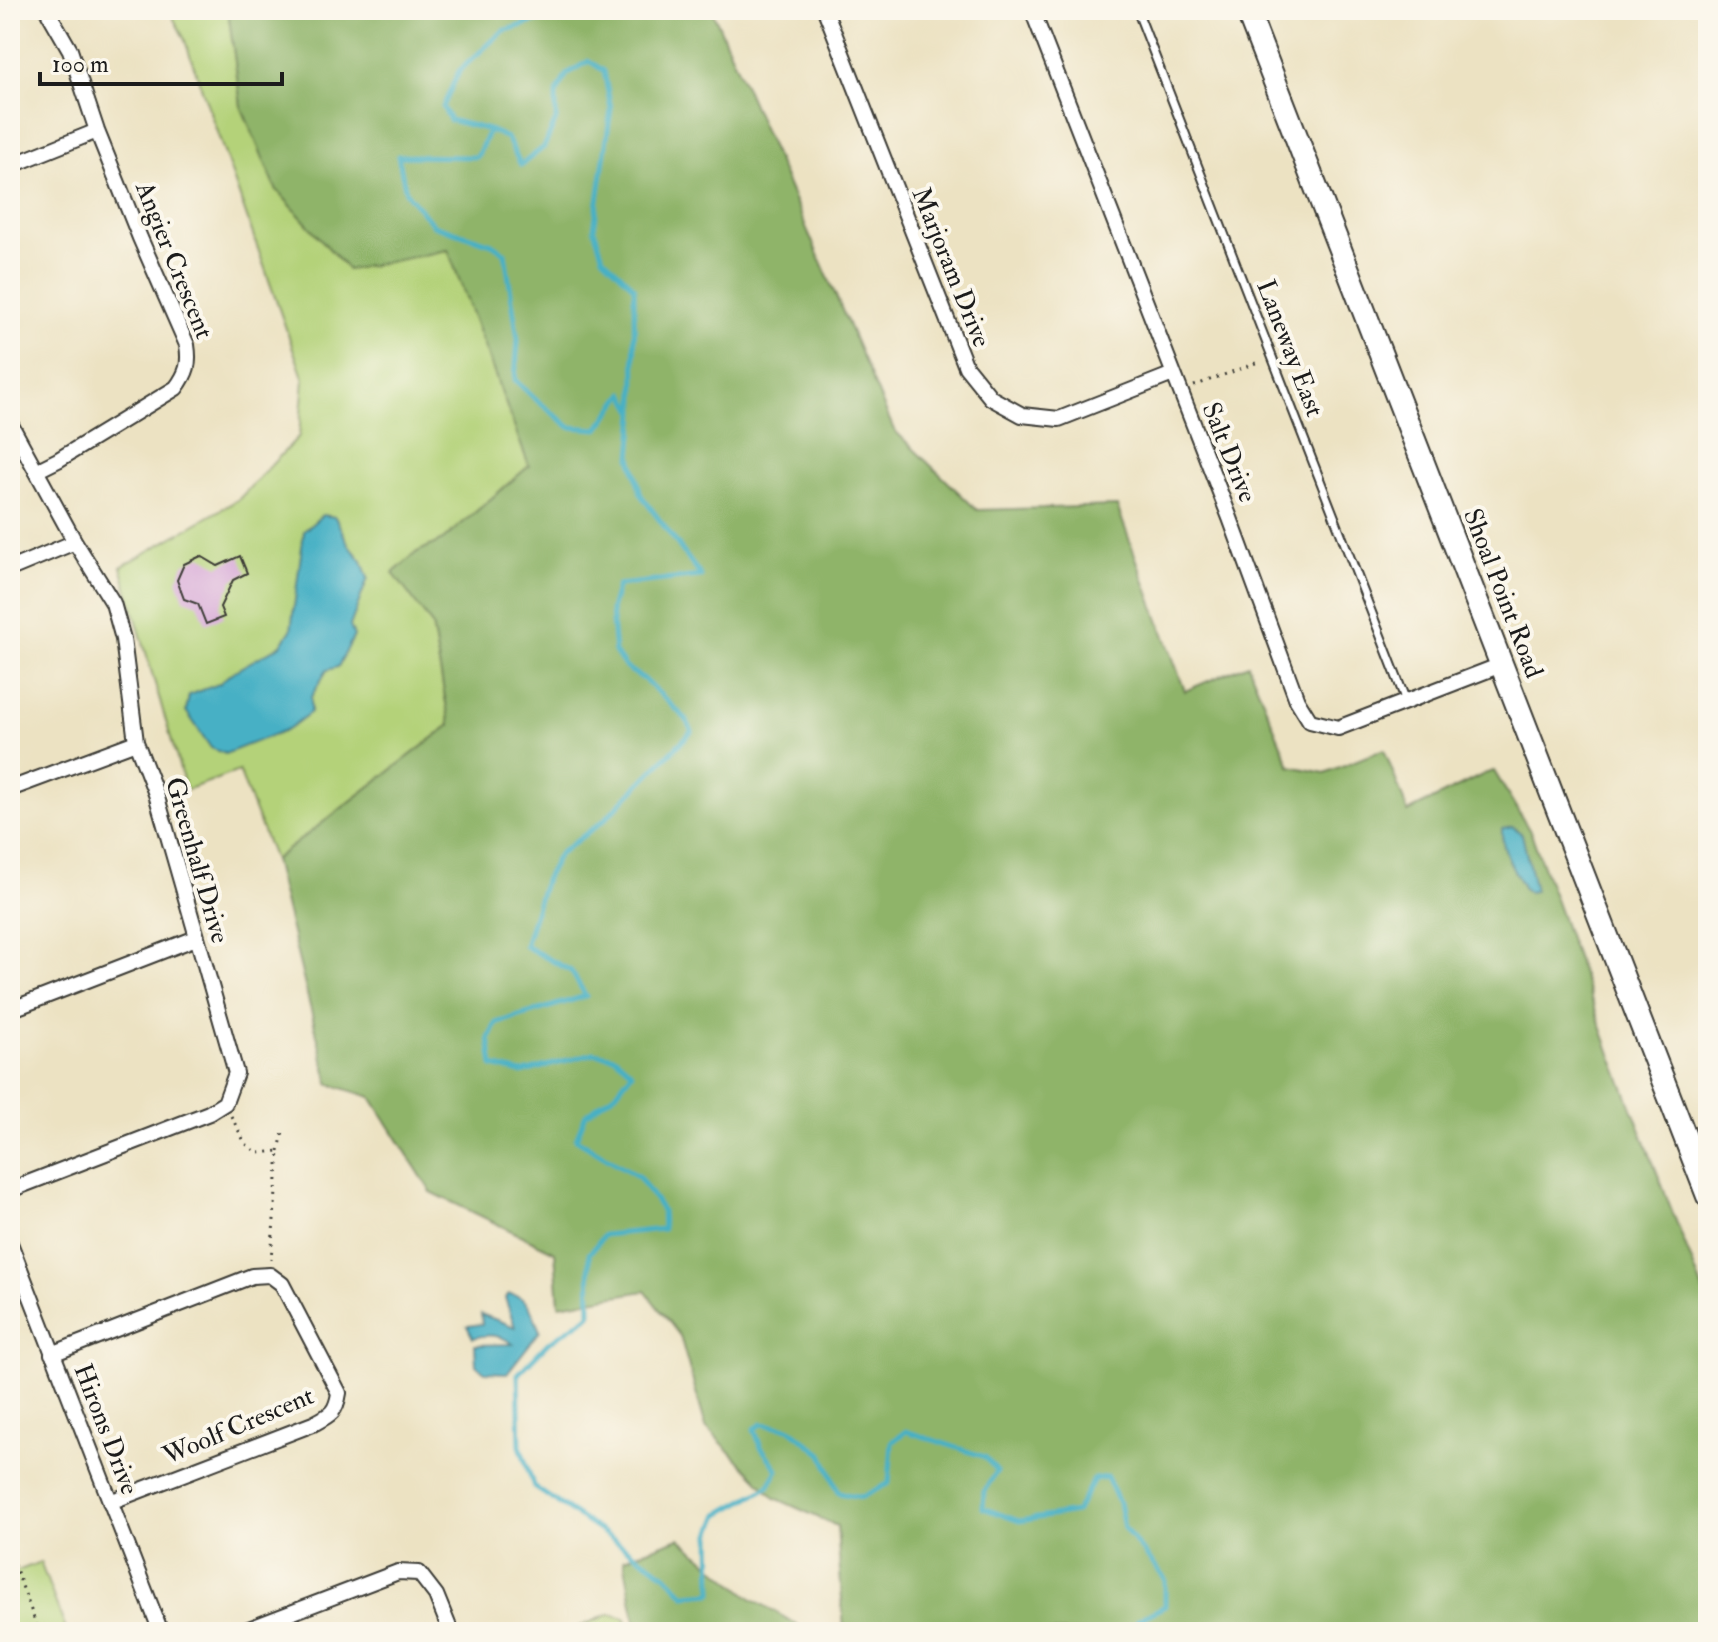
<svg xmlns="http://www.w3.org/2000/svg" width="1718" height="1642" font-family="'IM FELL Double Pica',serif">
  <rect width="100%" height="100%" fill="#fbf7ec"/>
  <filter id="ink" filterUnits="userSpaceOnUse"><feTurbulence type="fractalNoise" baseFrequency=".0125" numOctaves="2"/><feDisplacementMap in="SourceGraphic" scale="16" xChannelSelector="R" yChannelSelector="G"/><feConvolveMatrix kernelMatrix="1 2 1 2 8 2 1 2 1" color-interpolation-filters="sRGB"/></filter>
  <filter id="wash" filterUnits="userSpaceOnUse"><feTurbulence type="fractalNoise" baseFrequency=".006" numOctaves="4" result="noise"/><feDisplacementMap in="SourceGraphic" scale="32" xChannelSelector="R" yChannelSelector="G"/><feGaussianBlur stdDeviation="1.8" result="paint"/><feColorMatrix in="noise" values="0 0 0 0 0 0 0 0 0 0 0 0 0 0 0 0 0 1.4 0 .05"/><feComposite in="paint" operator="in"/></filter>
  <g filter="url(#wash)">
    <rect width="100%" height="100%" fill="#ece2c2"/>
    <path fill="#b4d279" stroke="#68774a" stroke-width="2" d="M169 10H228L241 106 348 270 448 249 529 466 443 540 417 552 394 573 432 625 450 725 274 860 239 771 186 790 121 567 239 499 299 436 304 380 184 38Z
      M40 1562 67 1632H10V1574Z
      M610 1614 625 1618 631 1632H567Z"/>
    <path fill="#8fb469" stroke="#566842" stroke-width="2" d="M228 10H712L894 430 977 510 1117 506 1185 691 1248 664 1290 766 1325 773 1384 749 1408 812 1484 774 1494 771 1531 833 1614 1062 1708 1303V1632H844L837 1526 775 1498 706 1427 680 1336 645 1291 559 1305 555 1252 431 1192 371 1097 329 1084 274 860 450 725 432 625 393 573 417 552 443 540 529 466 448 250 348 270 276 189 241 106Z
      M679 1538 750 1597 809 1632H637L624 1559Z"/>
    <path fill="#46b0c5" stroke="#316670" stroke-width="2" d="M322 515 335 517 349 545 362 561 368 578 350 626 354 636 338 667 327 670 311 697V712L288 729 225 754 211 748 186 711 189 695 219 684 231 673 281 645 291 630 304 531Z
      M1513 827 1522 834 1535 891 1528 892 1524 889C1514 870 1501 851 1502 829Z
      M509 1294C530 1297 532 1312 540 1331L507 1373 485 1372 476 1365 475 1345 513 1344C500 1334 488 1334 473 1338L467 1326 482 1324 481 1314 515 1327 505 1298Z"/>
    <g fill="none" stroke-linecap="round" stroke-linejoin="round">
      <path stroke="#46b0c5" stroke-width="5" d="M554 10 543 19 503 31 459 71 443 107 450 120 489 130 507 138 521 165 544 147 556 120V94L567 74 589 61 604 71 611 109 594 229 603 257 634 287 635 412 631 457 641 495 701 576 618 585 611 610 615 652 626 668 644 679 685 718 692 731 603 821 559 854 544 882 525 946 571 971 586 996 496 1023 489 1038 493 1066 521 1073 594 1053 615 1057 632 1072 616 1093 586 1114 576 1139 639 1177 662 1210 663 1229 604 1235 589 1254 590 1315 548 1343 518 1374 520 1446 534 1487 665 1574 685 1595 712 1593 711 1534 719 1514 768 1487 778 1470 761 1447 754 1429 762 1424 789 1428 822 1454 839 1493 862 1497 889 1483 892 1442 906 1431 985 1457 997 1471 984 1491 983 1508 1019 1521 1076 1512 1094 1479 1107 1477 1119 1503 1124 1528 1165 1579V1606L1138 1620 1132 1632
        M489 130 477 157 398 156 406 192 433 225 492 244 505 253 518 340 515 380 534 398 570 427 598 429 624 393 634 411"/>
    </g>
    <g id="blocks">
      <path fill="#d29fd5" d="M201 556 218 566 240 556 247 573 233 580 220 607 224 617 206 624 198 604 184 599 177 580 184 564Z"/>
    </g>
  </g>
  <g filter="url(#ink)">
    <use href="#blocks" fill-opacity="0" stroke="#3b3a35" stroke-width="2"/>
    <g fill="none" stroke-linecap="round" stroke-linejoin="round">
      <g stroke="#3b3a35" stroke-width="11">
        <path id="lane" d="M1137 10 1406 701"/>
      </g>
      <g stroke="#3b3a35" stroke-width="18">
        <path id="street" d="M825 10 966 367 991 398 1022 415 1059 419 1173 374
          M1032 10 1230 518 1297 700 1310 721 1338 728 1501 665
          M10 166 97 131
          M10 423 75 542 113 603 123 639 136 742 156 794 236 1073 225 1103 209 1113 10 1190
          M36 471 58 460 176 388C187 373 190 364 187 345L140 238 97 131 70 50 47 10
          M10 569 75 542
          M10 789 136 742
          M10 1010 196 938
          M10 1243 161 1632
          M52 1354 252 1276 270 1275 282 1284 339 1393C336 1413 330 1415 313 1424L110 1502
          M241 1632 398 1572 419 1573 436 1595 451 1632"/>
      </g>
      <g stroke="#3b3a35" stroke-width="26">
        <path id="secondary" d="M1247 10 1708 1196"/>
      </g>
      <path stroke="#3b3a35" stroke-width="3" stroke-dasharray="2 6" stroke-linecap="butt" d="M1194 386 1261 361
        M231 1116 245 1143 258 1153 279 1151 271 1260
        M279 1151 283 1132
        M14 1564 39 1632"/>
      <use href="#lane" stroke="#fff" stroke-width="7"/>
      <use href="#street" stroke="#fff" stroke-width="14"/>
      <use href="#secondary" stroke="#fff" stroke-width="22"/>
    </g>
  </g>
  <g text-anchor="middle" stroke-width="8" stroke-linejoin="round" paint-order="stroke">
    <g font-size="26" fill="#1c1c1c" stroke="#fbf7ec">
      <text transform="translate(175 260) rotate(68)" y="9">Angier Crescent</text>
      <text transform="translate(952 267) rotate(68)" y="9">Marjoram Drive</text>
      <text transform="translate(1291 348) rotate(69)" y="9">Laneway East</text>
      <text transform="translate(1230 452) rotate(68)" y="9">Salt Drive</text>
      <text transform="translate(1504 593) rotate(69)" y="9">Shoal Point Road</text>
      <text transform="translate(198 860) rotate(74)" y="9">Greenhalf Drive</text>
      <text transform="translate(238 1425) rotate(-23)" y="9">Woolf Crescent</text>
      <text transform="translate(107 1429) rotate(69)" y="9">Hirons Drive</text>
    </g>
  </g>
  <rect width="1718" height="1642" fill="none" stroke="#fbf7ec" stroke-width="40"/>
  <path d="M40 72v12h242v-12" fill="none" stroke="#1c1c1c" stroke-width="4"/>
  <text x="52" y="72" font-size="24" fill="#1c1c1c" stroke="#fbf7ec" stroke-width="6" paint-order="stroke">100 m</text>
</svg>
